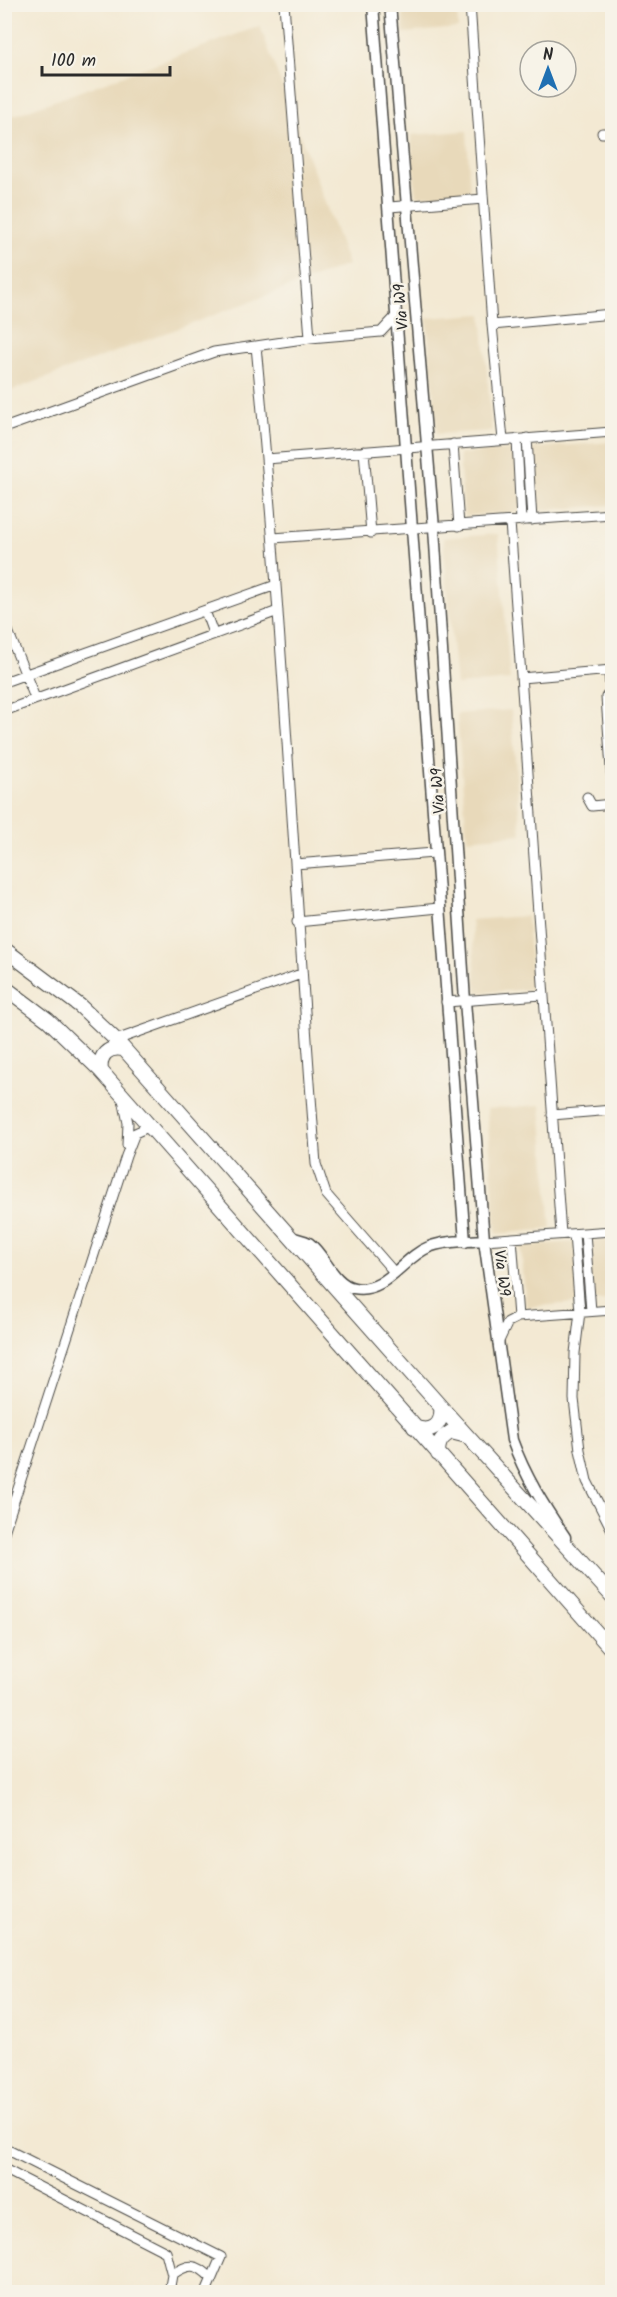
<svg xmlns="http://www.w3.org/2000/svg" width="617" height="2297" font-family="Kalam,sans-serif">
  <rect width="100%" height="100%" fill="#f7f3e8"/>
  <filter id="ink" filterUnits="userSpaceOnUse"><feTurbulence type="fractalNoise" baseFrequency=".0167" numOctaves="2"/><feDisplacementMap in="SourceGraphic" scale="12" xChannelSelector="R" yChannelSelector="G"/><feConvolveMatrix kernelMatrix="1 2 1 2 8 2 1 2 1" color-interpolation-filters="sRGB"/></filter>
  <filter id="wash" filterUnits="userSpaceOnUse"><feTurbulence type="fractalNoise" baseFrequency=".008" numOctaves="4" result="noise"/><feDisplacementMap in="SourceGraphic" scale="24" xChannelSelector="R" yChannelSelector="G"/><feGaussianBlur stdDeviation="1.35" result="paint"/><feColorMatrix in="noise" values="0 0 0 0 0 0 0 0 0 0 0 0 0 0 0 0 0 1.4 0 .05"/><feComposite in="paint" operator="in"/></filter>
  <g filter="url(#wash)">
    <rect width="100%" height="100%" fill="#f3e9d3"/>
    <path fill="#e8d9ba" d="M402 5H457L458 28 404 33Z
      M260 26 348 265 5 393 4 96 12 116Z
      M467 131 470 193 416 196 411 135Z
      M482 314 492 431 437 434 427 318Z
      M612 442V505L464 516 459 454Z
      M498 534 510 680 456 685 443 538Z
      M511 710 521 834 467 839 457 714Z
      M527 916 532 989 477 993 471 920Z
      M541 1105 551 1229 496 1234 487 1109Z
      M612 1239V1300L526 1307 521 1246Z"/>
  </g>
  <g filter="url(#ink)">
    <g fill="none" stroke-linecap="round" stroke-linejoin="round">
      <g stroke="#494844" stroke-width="11">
        <path id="minor" d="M284 4 310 338
          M470 4 492 325 503 440
          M602 133H612
          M390 207 483 199
          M492 325 612 314
          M256 346C282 618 295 892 316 1164L326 1194 394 1272
          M4 428 214 352 310 338 381 332 397 315
          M527 438 532 520
          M517 439 521 521
          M453 444 459 526
          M364 451 371 533
          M266 459 612 432
          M510 522 561 1234
          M273 538 612 514
          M205 611 213 633
          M4 621 35 698
          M609 670 610 691 606 697 612 783
          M521 678 612 670
          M4 682 276 585
          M4 711 278 611
          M587 797 592 806 612 804
          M295 864 434 853
          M297 922 439 908
          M446 1002 542 995
          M116 1040 301 974
          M123 1099 128 1123 127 1145
          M552 1115 612 1110
          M585 1233 591 1311
          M574 1234 580 1312 575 1353 574 1399 580 1450 587 1481 612 1530
          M512 1238 518 1317
          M484 1240 612 1231
          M499 1341 508 1322 518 1317 612 1310
          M4 1532 126 1156 135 1133 146 1128 153 1131
          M4 2148 221 2257 206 2292
          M4 2169 166 2252 172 2275 169 2292
          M172 2275C188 2263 197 2263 211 2278"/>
      </g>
      <g stroke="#494844" stroke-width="13">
        <path id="tertiary" d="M373 4 465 1242
          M390 4 434 528 465 1001 484 1240 512 1440C525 1476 544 1506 565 1537
          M291 1237C296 1239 304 1240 309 1243 325 1255 333 1284 354 1288 386 1294 403 1257 429 1247 446 1240 466 1242 484 1240"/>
      </g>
      <g stroke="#494844" stroke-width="16">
        <path id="primary" d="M4 949 80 1006 116 1040 441 1407 612 1596
          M4 987 48 1020 101 1071 612 1650
          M101 1071C99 1056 107 1046 123 1049
          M414 1427C432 1434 443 1425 441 1407
          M438 1454C438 1442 441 1438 451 1432L467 1436"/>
      </g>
      <use href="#minor" stroke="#fff" stroke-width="9"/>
      <use href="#tertiary" stroke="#fff" stroke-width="10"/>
      <use href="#primary" stroke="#fff" stroke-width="14"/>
    </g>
  </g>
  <g text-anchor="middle" stroke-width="5" stroke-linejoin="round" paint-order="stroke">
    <g font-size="16" fill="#2b2b2b" stroke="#f7f3e8">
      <text transform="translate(400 307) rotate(-95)" y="6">Via W9</text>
      <text transform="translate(437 791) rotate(-94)" y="6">Via W9</text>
      <text transform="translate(503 1273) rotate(83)" y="6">Via W9</text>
    </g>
  </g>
  <rect width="617" height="2297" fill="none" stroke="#f7f3e8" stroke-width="24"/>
  <g transform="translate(548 69)"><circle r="28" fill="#f7f3e8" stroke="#a5a39c" stroke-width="1.5"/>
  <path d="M0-4.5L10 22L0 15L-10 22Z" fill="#1f6fb2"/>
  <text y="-9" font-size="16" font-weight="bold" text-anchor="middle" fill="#2b2b2b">N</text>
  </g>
  <path d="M42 66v9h128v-9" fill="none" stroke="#2b2b2b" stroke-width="3"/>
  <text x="51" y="66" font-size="18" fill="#2b2b2b" stroke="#f7f3e8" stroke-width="4.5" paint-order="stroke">100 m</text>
</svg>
